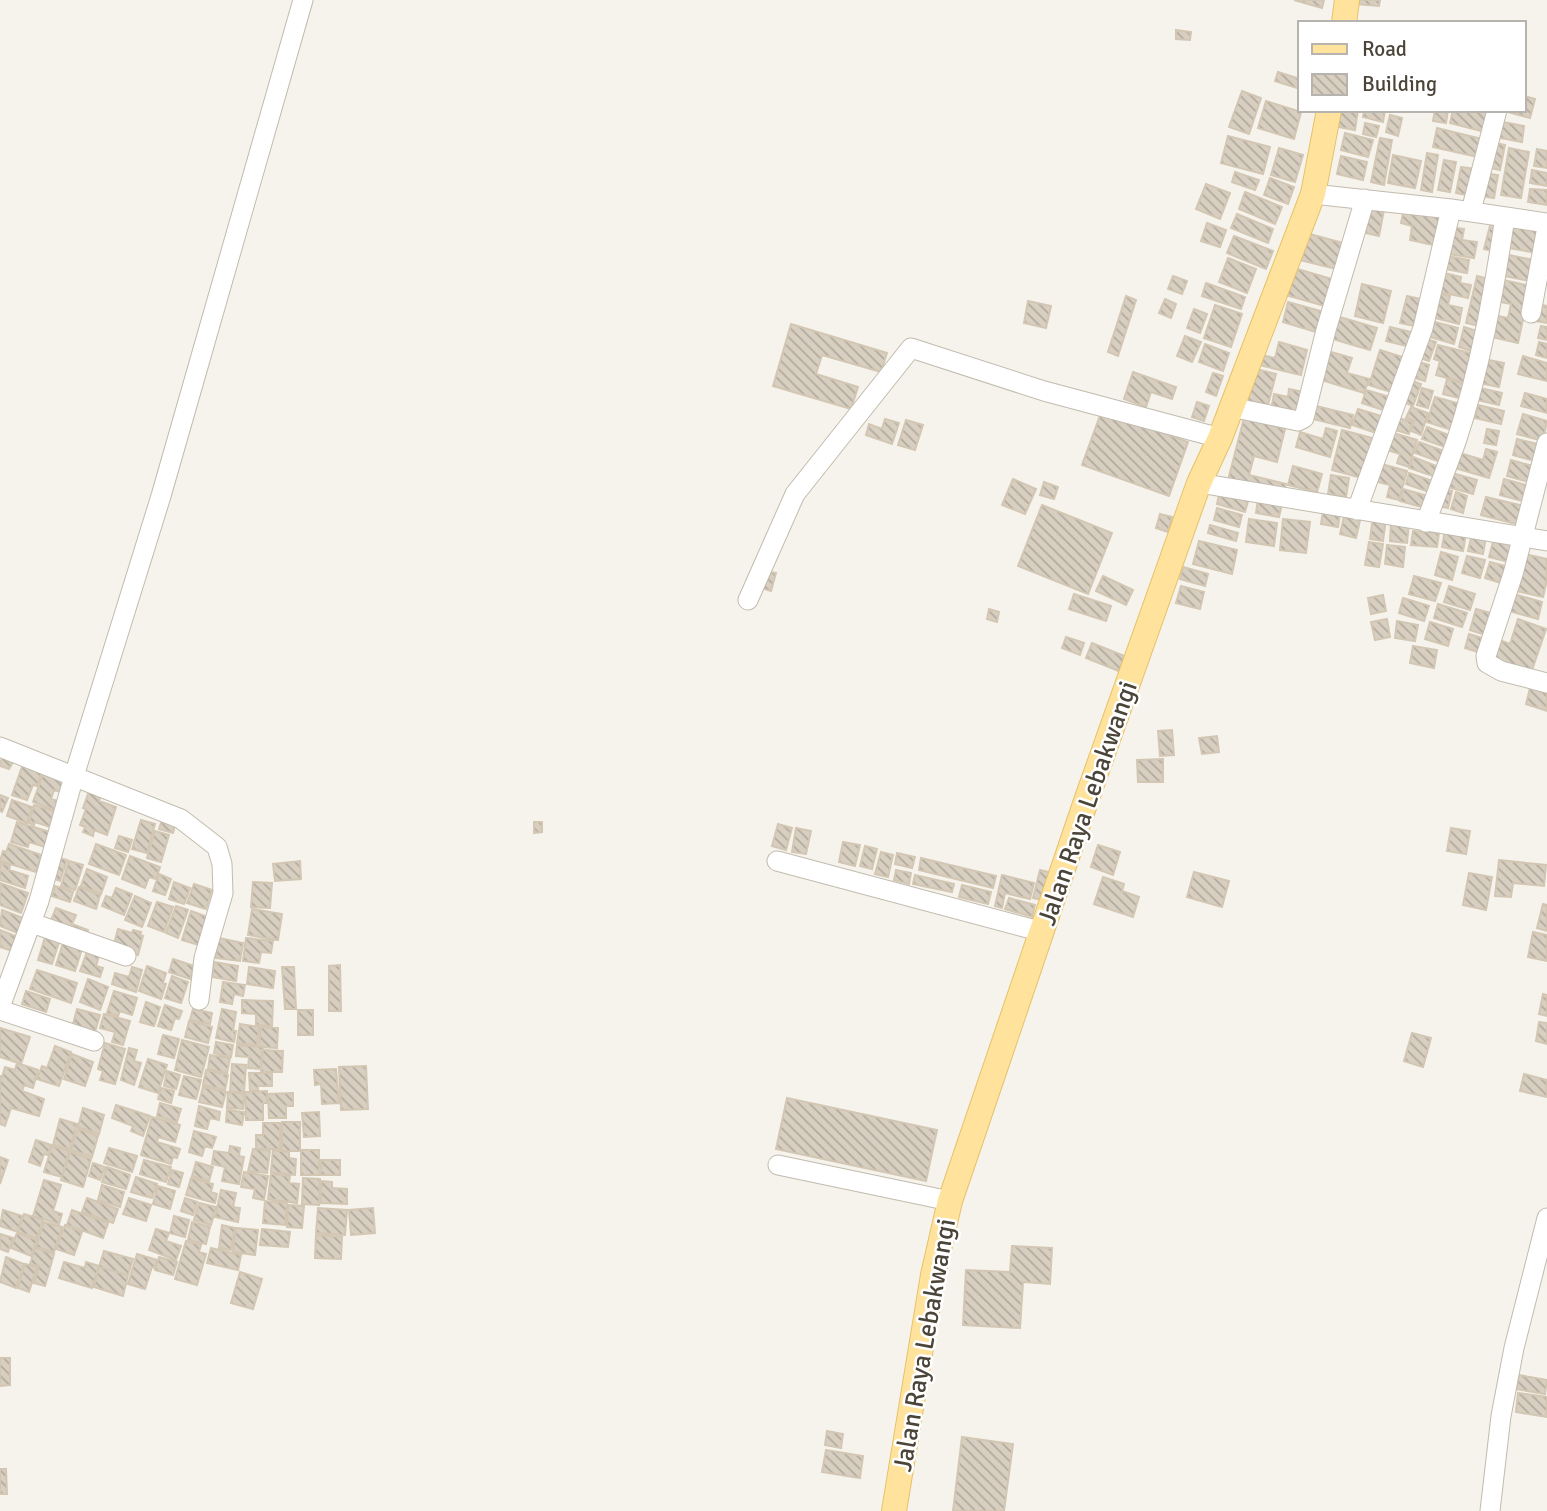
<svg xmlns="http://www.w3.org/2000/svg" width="1547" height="1511" font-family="Signika,sans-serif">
  <defs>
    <pattern id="building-back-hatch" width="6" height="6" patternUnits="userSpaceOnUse" patternTransform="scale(1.75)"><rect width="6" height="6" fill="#d8cfc1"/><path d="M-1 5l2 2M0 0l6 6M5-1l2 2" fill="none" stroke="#b1aa9e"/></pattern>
  </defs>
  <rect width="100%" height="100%" fill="#f6f3ec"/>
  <path fill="url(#building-back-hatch)" stroke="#d3c7b4" stroke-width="2" d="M1294 0H1324L1322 8Z
    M1358 0H1380L1379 6 1357 4Z
    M1176 30 1191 32 1190 40 1176 39Z
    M1278 72 1300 79V89L1275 81Z
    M1242 91 1261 98 1249 134 1229 127Z
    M1524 96 1535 99 1530 118 1504 111 1524 110Z
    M1266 101 1301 112 1294 139 1258 128Z
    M1341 110H1358L1355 130 1338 127Z
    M1364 110H1385L1383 122 1363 117Z
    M1435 110H1448L1446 123 1433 121Z
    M1453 110 1489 112 1485 132 1450 123Z
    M1390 115 1402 118 1398 136 1386 132Z
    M1498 121 1524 126 1522 142 1495 137Z
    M1365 123 1379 126 1376 137 1363 134Z
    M1437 128 1482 139 1478 157 1433 147Z
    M1345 133 1373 140 1368 157 1341 150Z
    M1228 136 1270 147 1263 174 1221 163Z
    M1380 138 1392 140 1384 185 1371 182Z
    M1491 142 1505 145 1500 170 1486 167Z
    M1279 148 1303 155 1295 182 1271 175Z
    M1509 148 1529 152 1521 198 1501 195Z
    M1537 149 1547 151V168L1534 166Z
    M1427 153 1438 155 1432 192 1421 190Z
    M1393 155 1421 161 1415 188 1388 183Z
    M1341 156 1367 162 1363 180 1337 174Z
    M1444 160 1456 162 1450 192 1438 190Z
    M1461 167 1476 169 1471 196 1456 193Z
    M1532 170 1547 173V186L1530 183Z
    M1235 172 1259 180 1255 190 1232 182Z
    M1483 173 1498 175 1494 198 1480 196Z
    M1270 178 1294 187 1288 204 1264 195Z
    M1206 184 1230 193 1220 219 1196 209Z
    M1530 189 1547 190V205L1528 202Z
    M1245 192 1282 207 1275 224 1239 209Z
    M1367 207 1384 210 1379 236 1361 232Z
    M1404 208 1444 216 1438 246 1410 240 1412 226 1401 223Z
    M1237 214 1273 229 1268 243 1231 228Z
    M1491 222 1502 225 1496 252 1484 249Z
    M1207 223 1226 230 1220 247 1201 241Z
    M1513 223 1541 228 1537 253 1508 248Z
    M1452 227 1464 229 1462 240 1477 242 1474 258 1448 254Z
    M1306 233 1343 243 1336 269 1300 260Z
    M1234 236 1273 251 1266 269 1227 253Z
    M1509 255 1534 260 1530 281 1504 276Z
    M1447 256 1469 260 1467 273 1445 269Z
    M1228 258 1256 269 1247 293 1219 282Z
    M1294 268 1335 280 1328 307 1286 295Z
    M1444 273 1461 277 1460 283 1471 285 1468 298 1440 292Z
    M1173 276 1187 281 1182 294 1168 289Z
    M1477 276 1492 280 1480 326 1466 323Z
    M1499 279 1530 286 1518 343 1483 335 1488 314 1508 318 1511 304 1495 301Z
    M1206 283 1245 297 1241 309 1202 296Z
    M1362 284 1391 291 1383 323 1355 316Z
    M1437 293 1450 296 1448 305 1462 308 1459 324 1431 317Z
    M1126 296 1136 300 1118 356 1108 352Z
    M1407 296 1425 300 1419 327 1400 323Z
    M1165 299 1176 304 1171 318 1159 313Z
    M1028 301 1051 306 1046 328 1024 323Z
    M1288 302 1324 312 1319 333 1283 322Z
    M1538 304 1547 306V323L1535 321Z
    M1215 305 1242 314 1231 347 1204 338Z
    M1194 309 1207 314 1200 333 1187 328Z
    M1333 315 1377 328 1370 350 1326 337Z
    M1431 321 1458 328 1454 344 1427 336Z
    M791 324 887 353 881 372 822 355 816 374 858 387 851 409 773 386Z
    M1541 326 1547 327V340L1538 338Z
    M1390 327 1411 332 1407 346 1386 341Z
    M1464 327 1480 332 1474 352 1459 347Z
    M1185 336 1201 342 1192 362 1177 356Z
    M1426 339 1436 342 1429 361 1420 358Z
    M1279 342 1307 350 1301 375 1259 365 1261 355 1275 358Z
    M1539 342 1547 344V358L1536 355Z
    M1205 344 1229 353 1223 371 1199 362Z
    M1438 345 1478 355 1470 384 1436 375 1440 361 1434 359Z
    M1324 350 1352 358 1347 373 1369 379 1364 393 1315 378Z
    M1380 350 1402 357 1391 392 1369 385Z
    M1523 356 1547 363V381L1518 374Z
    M1484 359 1504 363 1499 387 1479 383Z
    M1416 361 1429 365 1425 381 1411 377Z
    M1256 369 1276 374 1267 409 1247 404Z
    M1133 372 1176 387 1172 399 1151 392 1146 407 1124 399Z
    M1213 373 1223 376 1216 396 1206 392Z
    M1447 379 1467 385 1463 399 1443 394Z
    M1410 380 1421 384 1413 406 1403 402Z
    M1476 387 1502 393 1499 405 1473 399Z
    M1422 388 1433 391 1428 408 1417 405Z
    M1289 389 1304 392 1298 417 1271 410 1274 394 1288 397Z
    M1366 390 1393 398 1389 412 1362 403Z
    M1525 393 1547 399V413L1521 406Z
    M1435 397 1460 404 1452 430 1427 422Z
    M1197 402 1209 406 1204 421 1192 417Z
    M1312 405 1353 415 1350 428 1309 418Z
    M1478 405 1504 411 1501 424 1475 418Z
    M1411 407 1428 413 1421 435 1411 431 1414 421 1406 418Z
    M1358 409 1381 416 1376 433 1352 425Z
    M1102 410 1188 442 1169 496 1082 465Z
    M1523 414 1547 421 1543 441 1517 434Z
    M1395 417 1412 422 1409 434 1392 429Z
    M1244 418 1285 429 1277 462 1254 456 1249 475 1286 484 1283 495 1228 480Z
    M885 419 899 423 892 444 866 435 869 424 882 429Z
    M906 420 923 425 915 450 898 445Z
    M1427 427 1449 435 1445 447 1422 439Z
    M1326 428 1337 431 1330 457 1296 447 1300 432 1323 439Z
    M1487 429 1499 431 1496 445 1484 443Z
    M1342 430 1372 438 1362 478 1332 470Z
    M1390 432 1417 440 1409 467 1397 463 1400 454 1384 449Z
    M1517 439 1542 445 1538 462 1513 455Z
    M1419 442 1447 452 1443 463 1415 453Z
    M1486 449 1497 452 1489 478 1455 468 1460 453 1483 460Z
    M1413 457 1439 467 1436 477 1409 468Z
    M1511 460 1536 467 1532 483 1507 476Z
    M1378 463 1407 471 1399 500 1387 497 1390 485 1374 481Z
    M1293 466 1322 474 1317 492 1288 485Z
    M1409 473 1436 482 1432 493 1406 484Z
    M1452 473 1477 480 1473 494 1448 487Z
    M1331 475 1349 478 1346 497 1328 494Z
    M1013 479 1036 489 1025 514 1002 505Z
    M1504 479 1530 486 1526 502 1500 495Z
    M1044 482 1058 487 1054 499 1040 495Z
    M1441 488 1452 491 1448 508 1437 506Z
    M1403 489 1428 496 1425 508 1400 501Z
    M1220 490 1249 498 1245 512 1217 504Z
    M1456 492 1467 496 1463 513 1451 509Z
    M1486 497 1524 506 1520 525 1481 515Z
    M1258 499 1282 504 1279 517 1256 513Z
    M1042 505 1112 533 1088 594 1018 566Z
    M1217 508 1242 515 1239 527 1214 520Z
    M1323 511 1340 513 1338 527 1321 524Z
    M1345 512 1361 516 1356 538 1340 534Z
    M1160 514 1172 517 1168 532 1156 528Z
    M1373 517 1386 519 1383 541 1370 539Z
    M1249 519 1277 523 1274 546 1246 542Z
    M1283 519 1310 522 1306 553 1280 550Z
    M1391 521 1409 523 1407 543 1390 541Z
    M1210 525 1238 533 1236 541 1208 533Z
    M1445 530 1466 534 1463 551 1442 547Z
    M1413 531 1439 533 1437 547 1411 545Z
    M1472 534 1486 537 1483 554 1468 551Z
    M1494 538 1514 543 1509 562 1489 557Z
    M1199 541 1237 550 1232 574 1193 564Z
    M1369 542 1383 544 1379 567 1365 565Z
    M1387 545 1405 547 1403 567 1385 564Z
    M1441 552 1458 557 1452 580 1435 575Z
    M1525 554 1547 559V580L1543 597 1516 591Z
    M1467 556 1485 560 1480 578 1462 573Z
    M1490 562 1509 567 1504 584 1485 578Z
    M1183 567 1208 574 1205 586 1180 579Z
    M766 571 776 573 771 591 761 588Z
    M1103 576 1133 590 1126 605 1096 591Z
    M1414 576 1441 583 1435 601 1409 594Z
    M1181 586 1204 592 1200 609 1176 603Z
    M1449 586 1475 594 1470 610 1444 602Z
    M1074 594 1111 606 1106 621 1069 609Z
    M1514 594 1542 602 1538 619 1509 611Z
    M1383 595 1386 611 1371 614 1368 598Z
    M1403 598 1429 606 1424 621 1399 613Z
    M1438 604 1467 613 1462 627 1434 618Z
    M989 609 999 612 997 622 987 619Z
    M1476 609 1494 614 1489 636 1470 630Z
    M1387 619 1390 637 1375 640 1371 622Z
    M1518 619 1546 629 1531 673 1490 659 1497 639 1510 644Z
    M1397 621 1418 625 1415 641 1395 638Z
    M1430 622 1453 629 1448 646 1425 639Z
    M1469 634 1485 639 1481 653 1465 648Z
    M1066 637 1084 643 1080 655 1062 648Z
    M1092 643 1127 657 1121 672 1086 658Z
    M1413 646 1437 650 1434 668 1410 663Z
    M1530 688 1547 693V711L1526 704Z
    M1172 730 1174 755 1160 756 1158 731Z
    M1217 736 1219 752 1202 754 1199 738Z
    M2 757 13 762 9 769 0 766Z
    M1163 759V782H1138L1137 760Z
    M23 764 42 771 37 786 33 785 27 800 12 795Z
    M44 772 66 779 61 792 54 790 51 799 58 801 55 810 33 802Z
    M89 791 101 795 99 801 116 807 107 835 94 830 93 836 83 832 85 827 80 825 86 809 83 808Z
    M0 795 8 798 2 812 0 811Z
    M12 800 32 807 27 823 7 816Z
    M34 805 54 811 50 827 35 822 34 825 29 823Z
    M163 817 176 821 173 833 159 829Z
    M141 820 155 824 147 853 132 849Z
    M17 822 50 832 45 847 29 842 28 847 11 842Z
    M534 822H542V832L534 833Z
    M778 824 792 828 786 850 772 846Z
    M796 828 811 831 806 854 792 852Z
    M1451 828 1470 831 1466 854 1447 851Z
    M155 831 169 835 161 862 147 858Z
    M119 836 132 840 128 852 115 848Z
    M843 842 860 845 855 866 839 862Z
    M9 844 41 855 36 872 0 861 3 851 6 852Z
    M96 844 126 855 119 875 89 864Z
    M1098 845 1120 852 1113 875 1091 867Z
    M865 846 877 849 872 869 860 866Z
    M881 852 893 855 888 877 875 874Z
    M897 853 915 857 912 868 895 864Z
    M130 856 160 867 156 879 149 877 145 888 122 879Z
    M59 858 67 860 60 881 52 878Z
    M921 858 996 876 993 888 919 870Z
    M1499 860 1546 865 1544 886 1513 883 1511 897 1495 896Z
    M69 861 83 865 75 890 61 886Z
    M300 861 301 879 275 881 273 864Z
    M0 863 10 866 9 870 28 876 25 888 0 880Z
    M87 869 107 877 101 894 81 886Z
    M896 870 911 873 909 884 894 880Z
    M1040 870 1053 873 1046 901 1033 898Z
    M1194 872 1229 881 1222 907 1187 897Z
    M1469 873 1492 877 1486 910 1463 905Z
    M159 874 171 879 165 895 153 891Z
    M915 875 954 884 952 892 913 884Z
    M1002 875 1034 883 1030 899 1005 893 1002 908 995 906Z
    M1103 877 1124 884 1122 891 1139 897 1133 917 1094 904Z
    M174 882 190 888 184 904 169 899Z
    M253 882 272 883 270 908 251 907Z
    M0 883 28 893 21 913 0 905Z
    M194 884 212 890 206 909 187 903Z
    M962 885 991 892 988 904 959 897Z
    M55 886 73 892 70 902 52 896Z
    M79 887 100 895 96 909 74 901Z
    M116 888 132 894 124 915 102 906 106 896 112 898Z
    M135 896 151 903 142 927 125 920Z
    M1009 898 1035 905 1032 917 1005 909Z
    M157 902 173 907 164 932 148 926Z
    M1543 904 1547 905V931L1537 928Z
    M176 906 188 910 178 938 166 933Z
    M56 908 76 915 72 924 88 930 85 939 49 925Z
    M252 909 282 914 278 940 248 935Z
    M2 910 26 919 20 934 0 926Z
    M191 911 208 917 199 945 182 940Z
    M118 929 132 933 133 930 141 932 140 935 143 936 138 955 113 948Z
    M0 930 18 937 12 951 0 947Z
    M1533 932 1547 935V961L1528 957Z
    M46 934 60 939 52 964 38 960Z
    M219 938 243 943 240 961 215 958Z
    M246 938 273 941 271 953 261 952 259 963 243 961Z
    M64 940 83 946 75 971 56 965Z
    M87 952 99 956 96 966 103 968 100 977 80 971Z
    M173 959 194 966 190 979 169 972Z
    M214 962 238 966 236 981 212 977Z
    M340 965 341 1011H329V966Z
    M147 966 166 973 163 983 166 984 161 999 139 991Z
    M132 967 142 970 136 992 112 984 115 973 129 977Z
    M249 967 275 971 273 988 247 984Z
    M282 967H294L296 1009H285Z
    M37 970 77 983 71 1003 30 989Z
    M172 976 188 982 181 1003 165 998Z
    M88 979 108 987 100 1010 80 1002Z
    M223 982 245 985 243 996 234 994 232 1004 220 1002Z
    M26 991 50 999 46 1012 22 1004Z
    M114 991 137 998 132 1015 120 1011 118 1016 107 1013Z
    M1543 994 1547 995V1016L1539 1014Z
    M242 1000 273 1001 272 1026 256 1025V1014L242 1013Z
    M146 1002 160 1007 154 1026 140 1022Z
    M165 1005 182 1011 179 1019 175 1018 171 1030 158 1026Z
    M77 1009 100 1015 94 1035 72 1028Z
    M193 1009 212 1013 210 1024 190 1020Z
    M222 1009 236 1012 233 1031H236L234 1042 216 1038Z
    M298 1010H313V1035H298Z
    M104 1014 130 1021 123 1045 112 1042 115 1032 100 1028Z
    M189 1021 212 1027 208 1043 185 1037Z
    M1539 1022 1547 1023V1044L1536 1041Z
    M240 1024 259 1027 257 1045 237 1043Z
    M261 1027 278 1028 277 1048 259 1047Z
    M0 1028 30 1037 21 1064 0 1057Z
    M1412 1033 1431 1038 1423 1067 1404 1061Z
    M163 1035 179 1039 174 1058 158 1054Z
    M182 1040 209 1047 201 1077 175 1070Z
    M216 1042 233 1045 231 1057 214 1053Z
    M105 1043 125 1049 115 1084 100 1080 103 1071 98 1069Z
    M237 1045 263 1047 261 1069 248 1068 249 1057 236 1056Z
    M55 1046 71 1052 59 1086 37 1079 42 1066 47 1068Z
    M129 1048 137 1050 134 1061 141 1063 134 1085 121 1080Z
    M262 1050 283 1051 282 1072H261Z
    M72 1054 93 1062 85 1086 64 1079Z
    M210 1055 230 1058 227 1073 208 1069Z
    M148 1059 167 1065 158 1093 139 1087Z
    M17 1063 38 1070 33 1088 24 1085 22 1091 44 1099 39 1116 11 1108 5 1126 0 1124V1076L2 1077 5 1067 15 1070Z
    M232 1064 246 1065 244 1092H230Z
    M366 1066 368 1109 341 1110 339 1067Z
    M336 1069 339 1103 322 1104 321 1084 315 1085 314 1070Z
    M206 1070 228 1075 225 1090 203 1085Z
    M167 1071 180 1075 176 1089 164 1086Z
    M249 1073H272V1086H258V1091H250Z
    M1524 1074 1547 1080V1097L1520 1091Z
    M184 1076 201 1080 196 1099 179 1095Z
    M203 1087 226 1092 222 1107 199 1102Z
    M161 1088 174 1091 171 1103 158 1099Z
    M267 1091V1103H263V1120H246L245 1092Z
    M228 1092 244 1094 243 1109 227 1108Z
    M293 1093V1106H286V1118H269L268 1094Z
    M787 1098 937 1130 926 1181 776 1149Z
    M160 1103 181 1109 177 1122 157 1116Z
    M116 1105 150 1116 143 1136 131 1131 133 1126 112 1118Z
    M199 1106 220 1112 219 1120 210 1118 207 1129 195 1126Z
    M83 1108 104 1115 99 1134 78 1127Z
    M227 1110 244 1112 242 1125 226 1122Z
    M319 1112 320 1136 304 1137 302 1113Z
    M152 1117 180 1125 175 1142 158 1137 157 1142 180 1149 177 1158 173 1157 171 1164 141 1155Z
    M60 1119 77 1124 70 1149 53 1145Z
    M282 1122H300V1151H282Z
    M263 1123H280V1149H256V1135H263Z
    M78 1129 98 1136 92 1157 71 1150Z
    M194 1131 216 1137 212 1148 205 1146 202 1156 189 1152Z
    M36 1140 51 1145 48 1155 44 1154 40 1166 29 1162Z
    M52 1146 69 1151 62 1177 44 1172Z
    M230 1146 240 1148 239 1156 244 1157 239 1184 222 1181 225 1167 212 1164 214 1151 229 1153Z
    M109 1148 137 1156 132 1172 104 1163Z
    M253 1149 270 1151 267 1173 248 1171Z
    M273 1150 289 1152V1158L296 1159 295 1175 271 1172Z
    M301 1150H319V1175H301Z
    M70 1152 91 1159 83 1187 61 1180Z
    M0 1157 8 1160 0 1184Z
    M144 1160 171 1167 166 1182 140 1174Z
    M321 1160H340V1175H321Z
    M196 1162 213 1167 209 1181 192 1176Z
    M93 1163 105 1167 100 1180 89 1176Z
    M107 1167 130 1175 126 1189 102 1182Z
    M172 1170 183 1173 179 1187 168 1184Z
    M244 1172 268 1176 264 1200 253 1198 255 1189 241 1187Z
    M271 1174 290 1176 289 1183 299 1184 297 1203 268 1199Z
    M136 1177 157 1184 152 1198 131 1192Z
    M191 1178 213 1184 211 1192 217 1194 215 1203 186 1195Z
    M303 1178 320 1179 319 1205 302 1204Z
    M44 1180 61 1185 53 1211 62 1214 59 1224 33 1216Z
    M321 1181 332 1182V1188L347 1189V1204L321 1203Z
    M102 1185 124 1192 120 1207 98 1200Z
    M158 1186 175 1191 170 1209 153 1204Z
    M221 1190 236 1193 233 1207 240 1208 238 1222 215 1217Z
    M87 1198 118 1209 113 1223 82 1212Z
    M129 1198 151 1205 146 1221 123 1214Z
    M185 1198 197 1202 193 1215 181 1211Z
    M265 1201 287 1203 285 1225 263 1223Z
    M199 1203 216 1207 211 1225 194 1220Z
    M288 1205 304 1206 302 1228 287 1227Z
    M318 1208 347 1210 345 1235 316 1233Z
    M373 1208 375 1233 351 1235 349 1210Z
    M3 1210 22 1216 18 1232 0 1226Z
    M72 1210 108 1223 103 1238 67 1225Z
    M24 1214 43 1220 37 1238 18 1232Z
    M174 1216 189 1220 185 1237 170 1233Z
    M44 1222 62 1227 54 1252 36 1247Z
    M192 1222 210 1227 206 1244 188 1240Z
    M65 1225 82 1232 74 1255 56 1249Z
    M222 1225 235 1228 231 1250 219 1248Z
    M236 1228 258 1230 255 1255 233 1252Z
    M156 1229 169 1233 166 1241 181 1246 176 1260 149 1250Z
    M262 1229 290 1232 288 1247 260 1245Z
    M17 1233 37 1240 31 1256 11 1248Z
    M0 1234 13 1238 8 1252 0 1249Z
    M316 1235 342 1237 341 1259 315 1258Z
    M186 1241 201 1245 199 1252 206 1254 197 1285 175 1279Z
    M1012 1246 1052 1248 1050 1284 1023 1282 1020 1328 963 1325 966 1270 1010 1272Z
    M35 1248 54 1254 45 1286 34 1283 39 1266 30 1264Z
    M211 1248 241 1255 238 1270 207 1263Z
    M104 1251 133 1259 128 1275 99 1267Z
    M137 1254 157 1260 155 1268 152 1267 145 1289 128 1284Z
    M6 1257 24 1264 16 1288 0 1282Z
    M159 1257 177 1262 173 1275 155 1270Z
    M64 1262 85 1268 86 1262 99 1266 92 1288 59 1278Z
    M25 1264 37 1267 29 1292 18 1288Z
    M99 1267 128 1275 123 1296 94 1287Z
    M240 1272 262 1279 253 1309 231 1303Z
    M0 1358H10V1385L0 1386Z
    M1519 1375 1547 1380 1545 1394 1516 1389Z
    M1518 1393 1547 1397V1417L1516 1412Z
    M827 1431 843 1434 841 1448 825 1445Z
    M962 1437 1013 1444 1004 1511H953Z
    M826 1450 863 1456 860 1478 822 1472Z
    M0 1469H6L7 1494H0Z"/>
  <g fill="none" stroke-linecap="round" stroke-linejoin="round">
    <g stroke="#c2bbae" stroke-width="21">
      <path id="minor" d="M1313 194 1451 209 1547 223
        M1471 211 1497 110
        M1531 313 1547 227
        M1231 407 1298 421 1304 418 1326 330 1365 199
        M1547 443 1513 574 1486 656 1487 663 1501 671 1547 683
        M1199 483 1547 541
        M1357 510 1423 328 1451 209
        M1426 522C1436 495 1446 469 1456 442 1480 370 1494 291 1505 217
        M748 600 795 494 911 348 1044 391 1220 438
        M0 747 181 819 217 847 222 864 223 893 204 958 199 1000
        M777 861 1043 932
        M32 923 126 956
        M0 1007 39 901 74 776 161 496 303 0
        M0 1010 94 1041
        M778 1165 950 1201
        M1490 1511 1501 1416 1514 1348 1547 1218"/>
    </g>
    <g stroke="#e6c16a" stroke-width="26">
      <path id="major" d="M1344 23 1347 0
        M894 1511 933 1275 950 1201 1086 801 1199 483 1220 438 1313 194 1329 110"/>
    </g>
    <use href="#minor" stroke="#fff" stroke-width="19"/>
    <use href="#major" stroke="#ffe39c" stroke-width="24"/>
  </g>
  <g text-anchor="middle" stroke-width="5" stroke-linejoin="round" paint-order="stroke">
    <g font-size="26" fill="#4b4439" stroke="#fff">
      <text transform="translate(1087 803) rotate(-71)" y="9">Jalan Raya Lebakwangi</text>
      <text transform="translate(924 1345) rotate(-80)" y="9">Jalan Raya Lebakwangi</text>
    </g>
  </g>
  <rect x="1298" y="21" width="228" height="91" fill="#ffffff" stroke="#b7b4b0" stroke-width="2"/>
  <rect x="1312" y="44" width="35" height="10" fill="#ffe39c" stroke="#b7b4b0" stroke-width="2"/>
  <text x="1362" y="56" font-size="21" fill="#4b4439">Road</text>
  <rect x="1312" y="74" width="35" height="21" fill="url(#building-back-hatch)" stroke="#b7b4b0" stroke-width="2"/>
  <text x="1362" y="91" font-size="21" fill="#4b4439">Building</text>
</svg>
